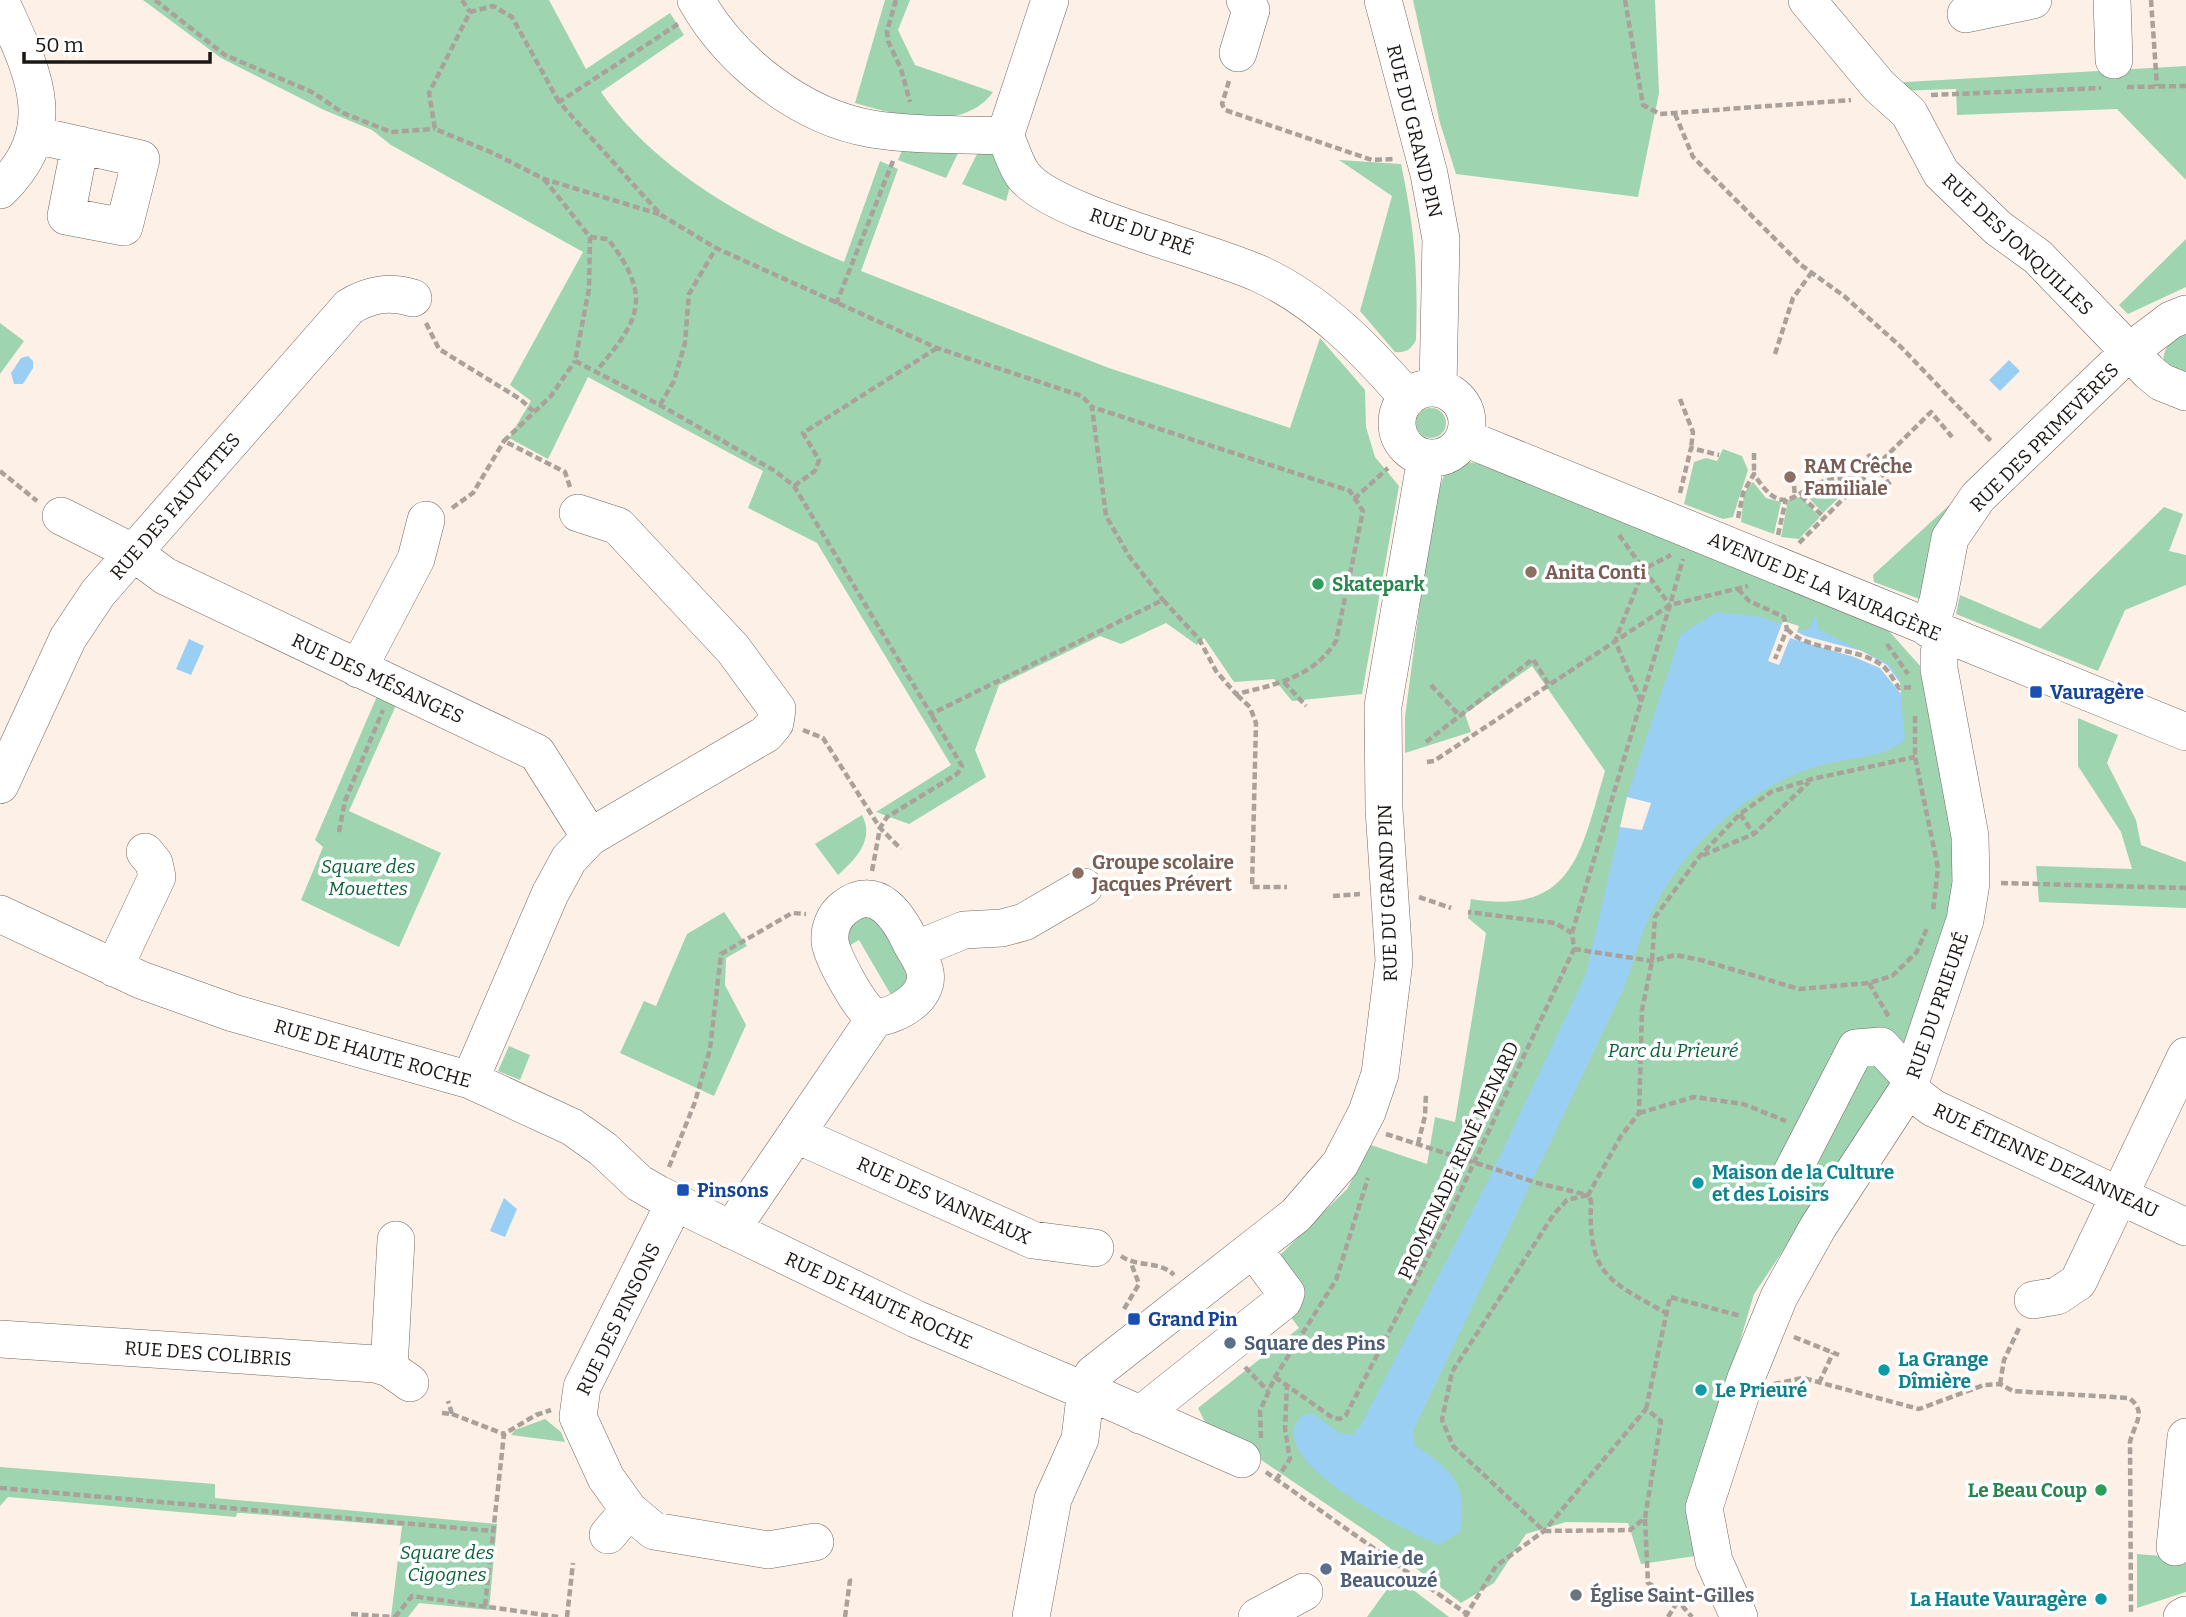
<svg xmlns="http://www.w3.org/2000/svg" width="2186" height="1617" font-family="Bitter,serif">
  <rect width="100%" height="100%" fill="#fcf0e7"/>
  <path fill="#9fd4b0" d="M143 0H549L586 69 670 13 684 35 601 92C658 174 754 224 844 262L880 161 898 169 861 271 1109 368 1290 428 1320 338 1365 390 1366 427 1375 457 1399 486 1362 694 1292 701 1274 679 1234 682 1204 638 1197 645 1166 623 1121 644 1100 636 999 685 975 750 986 777 909 824 876 812 951 765 817 543 748 508 763 471 588 377 548 459 509 438 531 401 510 385 583 252 391 145 372 130 324 110 221 58Z
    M885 0H910L898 30 915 65 993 92C963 134 896 115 855 103Z
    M1413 0H1655L1659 93 1638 197 1456 174 1440 123Z
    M2186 66V180L2117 109 1957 115 1956 89 1895 91 1888 83Z
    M905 144 961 147 946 178 898 160Z
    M982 144H988L1012 179 1006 201 962 184Z
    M1339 160 1401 164C1415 230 1418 274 1416 340 1411 350 1405 353 1395 352L1360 311 1392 196Z
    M2186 239V287L2128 314 2119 305Z
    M0 323 24 341 0 374Z
    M2186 332V379L2164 370C2161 349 2168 342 2186 332Z
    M1416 423a15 15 0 1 1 30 0a15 15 0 1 1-30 0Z
    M1723 449 1742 456 1748 470 1733 517 1723 519 1684 504 1694 462 1706 458 1717 461Z
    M1467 462 1500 466 1888 630 1921 667 1959 824 1957 903 1886 1097 1754 1294 1689 1513 1702 1555 1641 1564 1628 1523 1566 1522 1526 1534 1494 1583 1461 1603 1378 1539 1205 1422 1198 1408 1299 1328 1287 1312 1273 1262 1347 1189 1371 1145 1427 1164 1435 1117 1455 1122 1486 933 1468 918 1471 899C1574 916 1581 851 1605 771L1532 666 1465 714 1471 732 1405 753V717L1432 512 1445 472Z
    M1980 477 1922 600 1874 582 1873 575Z
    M1753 482 1766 498 1781 502 1774 534 1741 522 1744 493Z
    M1832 483 1840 484 1847 490 1823 513 1807 496 1820 486Z
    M1801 497 1820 517 1799 539 1781 537 1788 500Z
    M2164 507 2183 514 2169 551 2186 555V585L2125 610 2098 671 1956 614 1960 595 2040 629Z
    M378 694 397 703 349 811 441 853 399 947 301 900 323 847 315 840Z
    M2078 718 2118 735 2107 763 2136 820 2141 845 2186 862V908L2039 902 2036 866 2132 869 2121 832 2078 766Z
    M862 815C875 839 856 859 838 875L815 844Z
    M724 912 747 946 726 958 725 985 746 1025 714 1096 620 1053 644 1001 656 1006 687 934Z
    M874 914 914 983 891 995 859 940 842 950 849 922Z
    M509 1046 530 1055 520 1080 498 1071Z
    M545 1419 561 1432 565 1442 511 1435 515 1430Z
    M0 1467 215 1484V1498L497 1524 489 1610 419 1603 408 1617H391L402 1526 242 1513H237L236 1517 8 1497 0 1506Z
    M2137 1554 2186 1558V1592L2137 1608Z
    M1396 1577 1449 1617H1367Z"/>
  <path fill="#9acff4" d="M28 356 33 361V368L23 384H14L11 373 21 358Z
    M2009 360 2020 371 2000 391 1989 380Z
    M1717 612 1761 617 1801 631 1809 628 1816 615 1819 630 1889 664 1899 678 1905 739C1885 759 1848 757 1821 765 1747 786 1679 850 1648 920 1638 942 1632 967 1623 990L1413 1431 1415 1445C1454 1473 1467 1481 1460 1532L1439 1545C1404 1530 1298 1477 1294 1436 1293 1427 1296 1423 1301 1416L1312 1413 1339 1433 1353 1435 1361 1425 1491 1175 1586 974 1627 797 1681 634Z
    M189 639 204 646 191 675 176 669Z
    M504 1198 517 1209 505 1237 490 1231Z"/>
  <path fill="#fcf0e7" d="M1783 621 1799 626 1797 632 1805 636 1862 651 1887 665 1900 683 1901 694 1880 668 1854 657 1790 638 1779 665 1768 661Z
    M1627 797 1651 803 1642 830 1620 827Z"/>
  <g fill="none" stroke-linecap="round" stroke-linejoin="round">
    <g stroke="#736861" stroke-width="38">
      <path id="minor" d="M696 0C731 62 801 117 872 129 916 136 960 134 1005 136
        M1050 0 1005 136C1011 148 1015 164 1023 175 1051 214 1210 250 1262 275 1320 302 1366 350 1408 398
        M1383 0 1429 174 1441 239 1438 388
        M1807 0 1879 86 1909 113 1941 173 1998 228 2038 257 2149 372 2161 382 2186 392
        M2112 0 2114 60
        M1966 14 2033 0
        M1238 53 1251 10 1245 0
        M35 135 141 159 124 227 66 216 80 145
        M0 190C65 127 31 69 0 0
        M1397 423a35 35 0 1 1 70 0a35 35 0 1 1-70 0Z
        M1465 438 2186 732
        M61 516 134 553 165 576 537 753 590 837
        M1929 629 1938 601 1950 538 1978 497 2130 351 2171 320 2186 314
        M358 669 416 559 426 520
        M0 785 68 638 98 593 349 307C370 294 389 291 413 298
        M0 914 141 980 233 1013 470 1080 572 1127 603 1149 639 1183 658 1194 916 1319 1071 1385
        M915 950 964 930 1002 928 1024 922 1084 887
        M114 968 157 877 154 863 145 852
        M470 1080 550 894 569 859 590 837 766 734 775 723 777 709 733 649 618 526 578 513
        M1908 1089 1933 1108 2186 1227
        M797 1135 1033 1240 1095 1248
        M1789 1178 1856 1048 1881 1046 1912 1079
        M675 1202 582 1387 578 1417 606 1478 629 1510 654 1531 768 1550 815 1542
        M731 1230 875 1018C896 1016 930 998 925 972 924 963 915 951 911 943 899 917 877 882 844 908 834 916 829 929 830 941 831 956 862 1012 875 1018
        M2033 1300 2057 1296 2078 1282 2186 1056
        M0 1339 376 1364 389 1368 410 1383
        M389 1368 396 1240
        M1093 1374 1296 1215 1340 1164 1367 1112 1380 1074 1394 961 1384 809 1383 706 1426 458
        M1101 1397 1242 1459
        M1140 1415 1283 1301 1286 1293 1254 1250
        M608 1535 629 1510
        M2175 1547 2186 1437
        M1031 1617 1053 1499 1080 1439 1084 1405
        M1257 1617 1304 1592
        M1739 1617 1714 1561 1704 1508 1746 1378 1779 1297 1818 1227 1908 1089 1965 920 1971 883 1970 836 1939 669V653L1946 636
        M2182 1617 2186 1615"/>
    </g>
    <path stroke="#aaa19a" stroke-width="4.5" stroke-dasharray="7 3.5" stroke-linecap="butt" d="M155 0 225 55 312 92 343 113 391 132 435 129
      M462 0 470 12
      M896 0 887 31 888 41 901 69 910 102
      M1625 0 1643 105 1660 114 1851 100
      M2151 0 2157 86
      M678 24 559 102 661 215 716 248 937 348 1082 396 1092 407
      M1229 81 1222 104 1225 110 1372 160 1394 159
      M2127 87 2186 86
      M1931 95 2101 88
      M559 102 512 17 493 6 470 12 429 93 435 129 493 153 544 179 659 214
      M1675 114 1693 157 1801 265 1844 296 1901 347 1992 442
      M544 179 590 237 589 289 575 361 660 405 775 471 794 486 931 714 1163 600 1199 639 1216 671 1236 694C1275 685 1314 677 1336 641L1363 511 1350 491 1092 407 1106 516 1129 556 1163 600
      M590 237 608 239C652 296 641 319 597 370
      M836 304 893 161
      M426 323 439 349 520 399 533 411
      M1775 354 1793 298 1812 272
      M1680 399 1693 432 1691 448
      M660 405 674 381 685 343 689 294 716 248
      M1754 453V474
      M1868 454 1890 485
      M0 471 37 501
      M794 486 815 471 819 460 803 433 937 348
      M1794 486 1795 497
      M570 487 565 472 504 441 551 396 575 361
      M1680 493 1691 448 1719 455
      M1801 496 1825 518
      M1354 499 1388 468
      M452 508 473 493 504 441
      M1738 518 1743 493 1754 474C1786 525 1796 486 1829 480 1839 478 1852 479 1863 479L1931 412 1952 437
      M1619 535 1669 604
      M1778 535 1786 499
      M1799 543 1863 479
      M1738 589 1749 601 1784 617 1787 629 1775 659
      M1787 629C1809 653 1856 645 1883 666 1889 671 1894 681 1899 688L1913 687
      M1887 644 1908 674
      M1284 682 1306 706
      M1431 685 1460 716
      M1237 695 1250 707 1256 723 1252 887H1287
      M1641 701 1615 641 1644 569 1671 555
      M1915 716V757L1938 868 1933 911
      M803 730 823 738 880 828 901 849
      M1426 742 1533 659 1549 685
      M1427 762 1434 761 1670 605 1683 559
      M1740 814 1754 834
      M339 832 345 801 383 710
      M1703 855 1754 834 1809 782
      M872 871 880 828 887 817 957 774 962 766 931 714
      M2001 883 2186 888
      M1333 896 1360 894
      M1419 897 1451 908
      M1572 933 1670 605 1748 586
      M1574 949 1652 961 1675 955 1701 960 1799 989 1869 983 1892 976 1916 953 1928 926
      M1869 983 1890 1019
      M1639 1113 1694 1097 1743 1104 1786 1121
      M1386 1134 1541 1184 1588 1195 1621 1136 1639 1113 1642 1010 1652 961 1655 917 1699 857 1740 814 1771 792 1812 779 1915 757
      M1418 1144 1425 1116 1426 1093
      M669 1167 695 1102 710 1049 721 954 792 913 806 914
      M1121 1256C1138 1268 1159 1260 1174 1275
      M1124 1309 1139 1284 1131 1263
      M1794 1337 1839 1355
      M1245 1367 1268 1391
      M1275 1377 1333 1418 1340 1419 1346 1415 1448 1218 1574 949 1572 933 1555 923 1468 912
      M1819 1383 1833 1353
      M1774 1384 1803 1378 1919 1409 1984 1385 2000 1384 2013 1391 2129 1398C2148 1412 2134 1424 2130 1442L2131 1613
      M2000 1384 2004 1360 2020 1326
      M1646 1409 1670 1297 1741 1316
      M442 1413 452 1414 448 1401
      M452 1414 504 1434
      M1261 1438 1260 1411 1275 1377 1336 1280 1368 1178
      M1266 1472 1471 1617
      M1276 1480 1290 1459 1285 1429 1287 1384
      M0 1488 493 1531
      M1645 1519 1648 1583 1678 1601 1692 1617
      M485 1606 504 1434 536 1415 551 1410
      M351 1614 394 1617
      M395 1617 412 1596 558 1617
      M567 1617 573 1563
      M845 1617 850 1580 848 1576
      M1465 1617 1496 1566 1544 1531 1646 1409 1661 1421 1645 1518 1630 1530 1544 1531 1453 1446 1442 1420 1452 1372 1554 1214 1567 1200 1588 1195 1591 1201C1588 1274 1607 1280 1666 1313
      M1668 1617 1678 1601 1699 1594"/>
    <use href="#minor" stroke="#fff" stroke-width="37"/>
  </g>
  <g fill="#8d6e63" stroke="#fff" stroke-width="2.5">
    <circle cx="1790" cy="477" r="7"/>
    <circle cx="1531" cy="572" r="7"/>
    <circle cx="1078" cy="873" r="7"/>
  </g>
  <g fill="#2e9e5b" stroke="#fff" stroke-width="2.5">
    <circle cx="1318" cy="584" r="7"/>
    <circle cx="2101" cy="1490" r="7"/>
  </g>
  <g fill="#1a4fb4" stroke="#fff" stroke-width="2.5">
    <rect x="2029" y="685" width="14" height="14" rx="3.5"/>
    <rect x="676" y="1183" width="14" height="14" rx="3.5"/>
    <rect x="1127" y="1312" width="14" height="14" rx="3.5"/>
  </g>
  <g fill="#0f9aa8" stroke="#fff" stroke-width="2.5">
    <circle cx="1698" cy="1183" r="7"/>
    <circle cx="1884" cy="1370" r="7"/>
    <circle cx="1701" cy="1390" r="7"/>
    <circle cx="2101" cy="1599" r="7"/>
  </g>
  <g fill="#5c6f8a" stroke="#fff" stroke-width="2.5">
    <circle cx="1230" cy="1343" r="7"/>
    <circle cx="1326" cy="1569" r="7"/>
  </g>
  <circle fill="#6b7280" stroke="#fff" stroke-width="2.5" cx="1576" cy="1595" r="7"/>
  <g text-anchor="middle" stroke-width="7" stroke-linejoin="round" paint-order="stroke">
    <g font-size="19" fill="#1b1714" stroke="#fff">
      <text transform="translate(1415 131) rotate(76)" y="7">RUE DU GRAND PIN</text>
      <text transform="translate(1142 231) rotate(19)" y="7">RUE DU PRÉ</text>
      <text transform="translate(2018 244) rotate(43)" y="7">RUE DES JONQUILLES</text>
      <text transform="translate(2044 437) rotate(-45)" y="7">RUE DES PRIMEVÈRES</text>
      <text transform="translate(175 506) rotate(-49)" y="7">RUE DES FAUVETTES</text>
      <text transform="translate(1825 586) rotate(23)" y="7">AVENUE DE LA VAURAGÈRE</text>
      <text transform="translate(378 678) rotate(25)" y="7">RUE DES MÉSANGES</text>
      <text transform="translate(1387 893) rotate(-92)" y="7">RUE DU GRAND PIN</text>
      <text transform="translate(1937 1005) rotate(-71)" y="7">RUE DU PRIEURÉ</text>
      <text transform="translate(373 1053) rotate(16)" y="7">RUE DE HAUTE ROCHE</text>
      <text transform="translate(1458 1160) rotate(-65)" y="7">PROMENADE RENÉ MENARD</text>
      <text transform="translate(2046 1160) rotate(25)" y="7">RUE ÉTIENNE DEZANNEAU</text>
      <text transform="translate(944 1200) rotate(24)" y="7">RUE DES VANNEAUX</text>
      <text transform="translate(879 1300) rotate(25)" y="7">RUE DE HAUTE ROCHE</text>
      <text transform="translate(618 1319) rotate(-64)" y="7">RUE DES PINSONS</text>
      <text transform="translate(208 1353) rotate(4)" y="7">RUE DES COLIBRIS</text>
    </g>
    <g font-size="19" font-weight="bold" fill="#785e54" stroke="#fff" text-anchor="start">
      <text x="1804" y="473">RAM Crêche<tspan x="1804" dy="22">Familiale</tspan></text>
      <text x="1545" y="579">Anita Conti</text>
      <text x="1092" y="869">Groupe scolaire<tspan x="1092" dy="22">Jacques Prévert</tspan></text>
    </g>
    <g font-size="19" font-weight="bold" fill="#27864d" stroke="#fff" text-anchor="start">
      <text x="1332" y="591">Skatepark</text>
      <text x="2087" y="1497" text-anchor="end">Le Beau Coup</text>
    </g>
    <g font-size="19" font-weight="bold" fill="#164399" stroke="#fff" text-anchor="start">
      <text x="2050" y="699">Vauragère</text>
      <text x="697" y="1197">Pinsons</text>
      <text x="1148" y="1326">Grand Pin</text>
    </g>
    <g font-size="19" font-style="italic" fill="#096337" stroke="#fff">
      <text x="368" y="873">Square des<tspan x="368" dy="22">Mouettes</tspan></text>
      <text x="1673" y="1057">Parc du Prieuré</text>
      <text x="447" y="1559">Square des<tspan x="447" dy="22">Cigognes</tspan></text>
    </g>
    <g font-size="19" font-weight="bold" fill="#0d838f" stroke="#fff" text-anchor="start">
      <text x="1712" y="1179">Maison de la Culture<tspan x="1712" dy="22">et des Loisirs</tspan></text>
      <text x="1898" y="1366">La Grange<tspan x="1898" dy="22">Dîmière</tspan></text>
      <text x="1715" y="1397">Le Prieuré</text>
      <text x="2087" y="1606" text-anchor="end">La Haute Vauragère</text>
    </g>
    <g font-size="19" font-weight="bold" fill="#4e5e75" stroke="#fff" text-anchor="start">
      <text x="1244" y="1350">Square des Pins</text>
      <text x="1340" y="1565">Mairie de<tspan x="1340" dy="22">Beaucouzé</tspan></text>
    </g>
    <g font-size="19" font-weight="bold" fill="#5b616d" stroke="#fff" text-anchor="start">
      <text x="1590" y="1602">Église Saint-Gilles</text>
    </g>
  </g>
  <path d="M24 52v10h186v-10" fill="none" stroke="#1b1714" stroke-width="3.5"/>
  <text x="35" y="52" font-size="21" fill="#1b1714" stroke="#ffffff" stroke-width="5" paint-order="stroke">50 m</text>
</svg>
